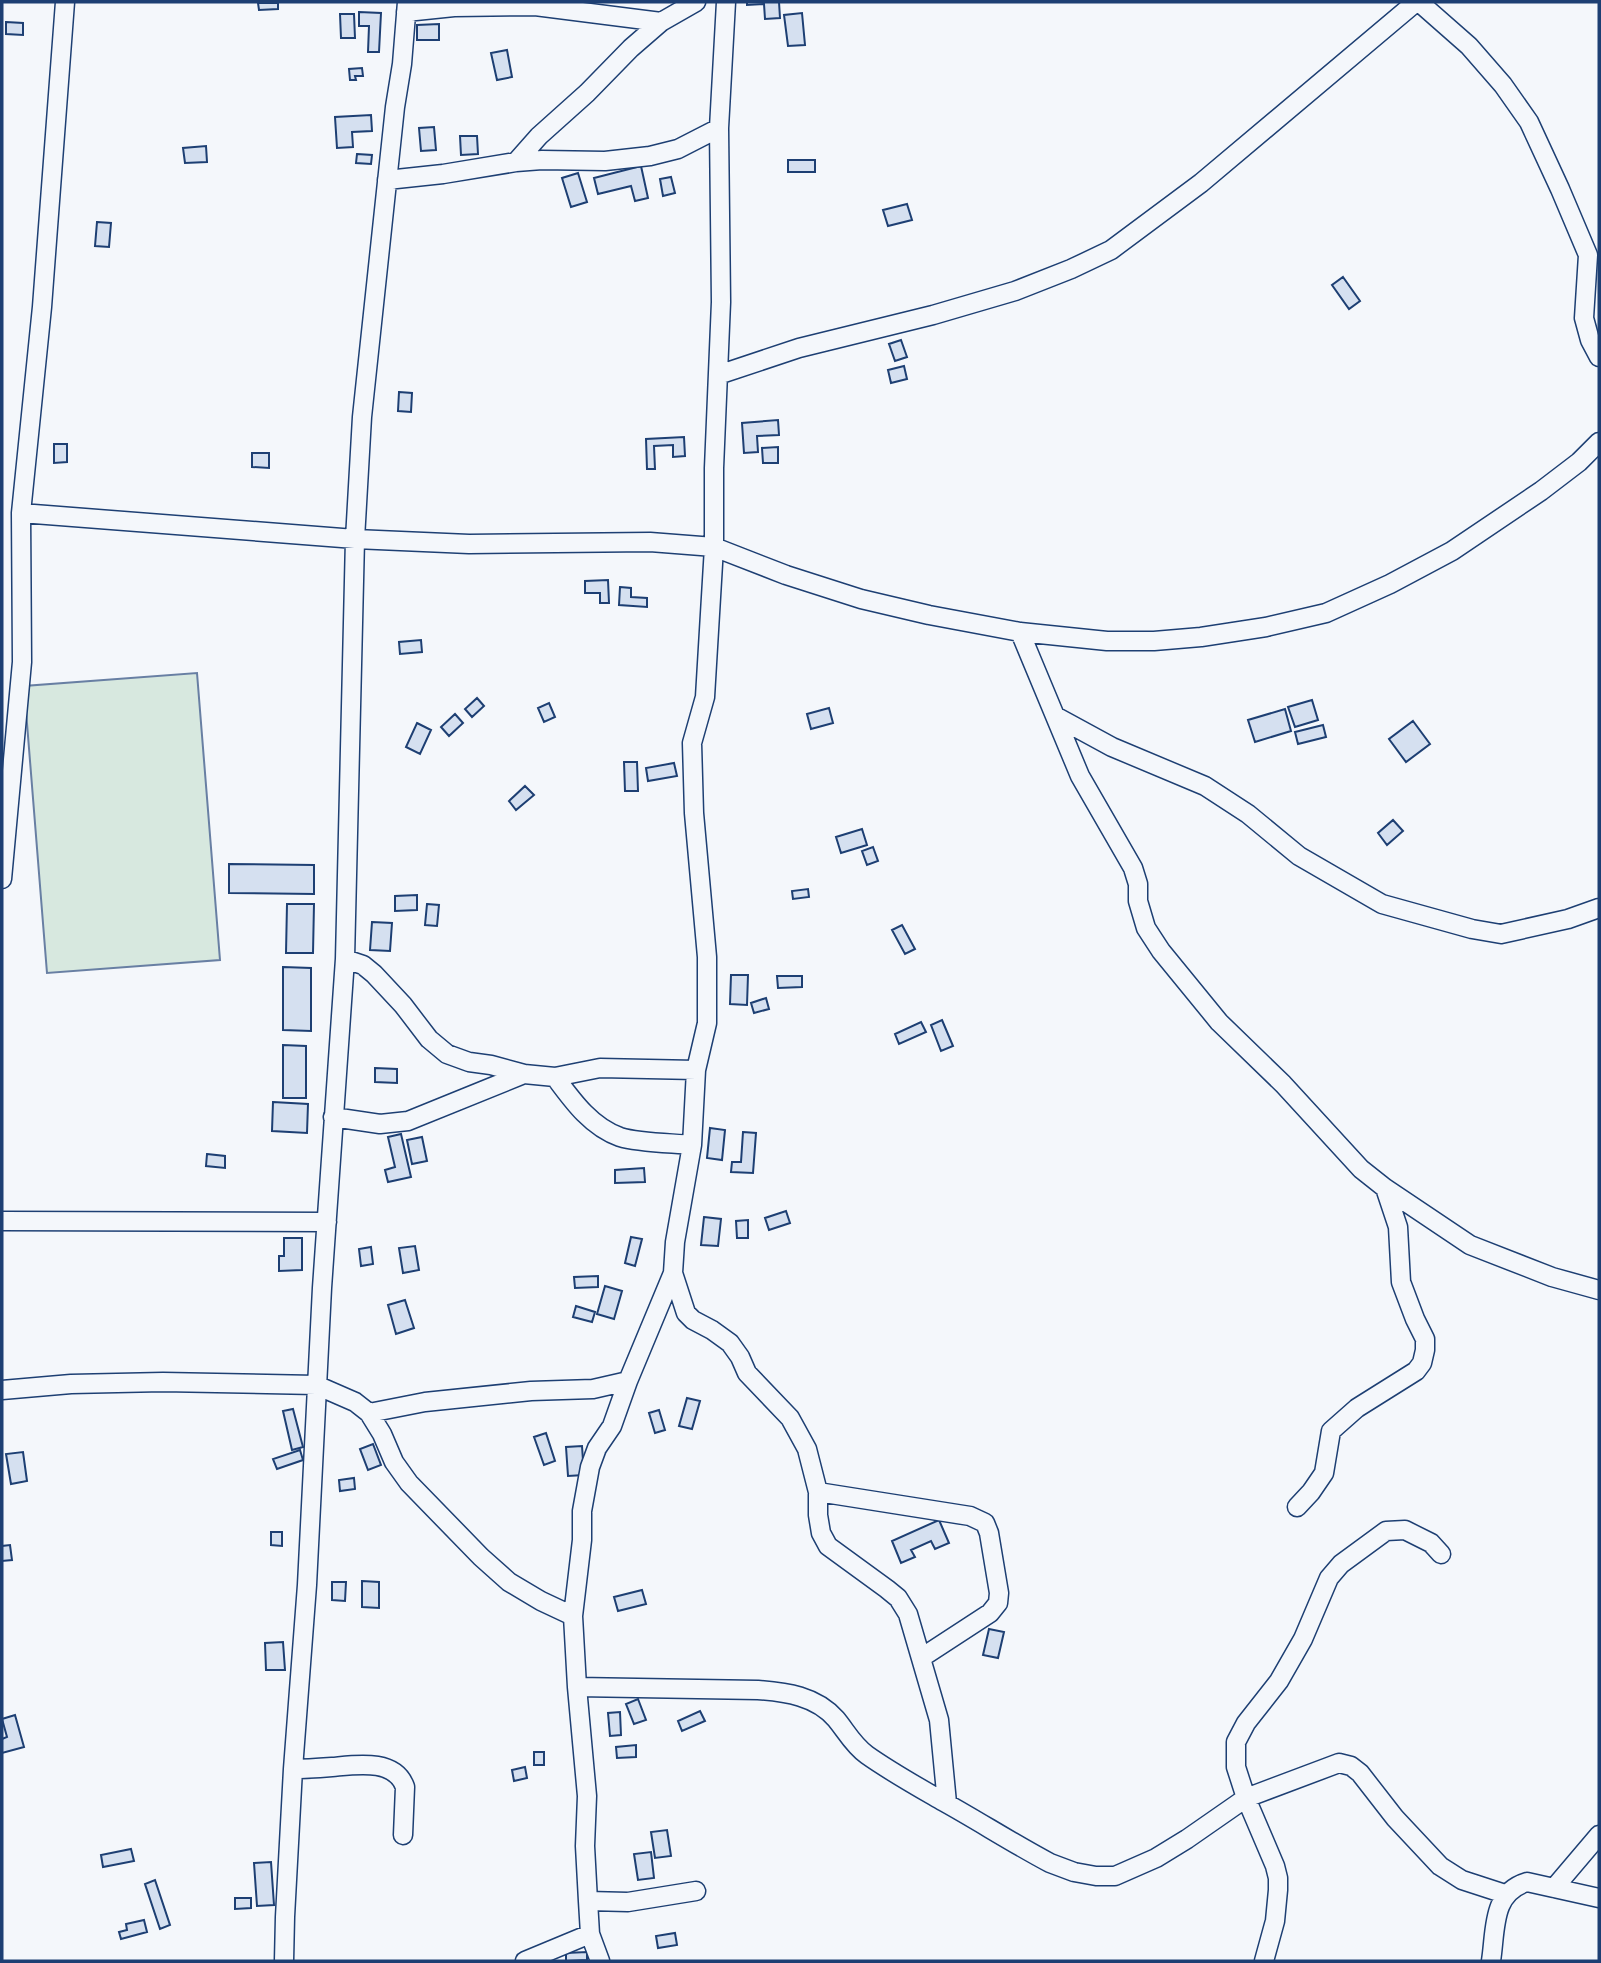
<svg xmlns="http://www.w3.org/2000/svg" width="1601" height="1963" font-family="Inter,sans-serif">
  <rect width="100%" height="100%" fill="#f4f7fb"/>
  <path fill="#d7e8df" stroke="#687fa3" stroke-width="2" d="M197 673 220 960 47 973 24 686Z"/>
  <path fill="#d5e0f0" stroke="#1d3f73" stroke-width="2" d="M747 2H779L780 18 765 19 764 4 747 5Z
    M258 3H278V9L259 10Z
    M359 12 381 13 379 52H368L369 26H359Z
    M802 13 805 45 788 46 784 15Z
    M340 14H354L355 38H341Z
    M6 22 23 23V35L6 34Z
    M439 24V40H417V25Z
    M507 50 512 77 497 80 491 53Z
    M362 68 363 76H355L356 80H350L349 69Z
    M371 115 372 131 352 132 353 147 337 148 335 117Z
    M434 127 436 150 421 151 419 128Z
    M460 136H477L478 154 461 155Z
    M206 146 207 162 185 163 183 148Z
    M357 154 372 155 371 164 356 163Z
    M788 160H815V172H788Z
    M641 166 648 198 635 201 631 186 598 194 594 178Z
    M578 173 587 202 571 207 562 178Z
    M671 177 675 193 663 196 660 179Z
    M907 204 912 220 888 226 883 210Z
    M97 222 111 223 109 247 95 246Z
    M1343 277 1360 301 1349 309 1332 285Z
    M901 340 907 357 895 361 889 344Z
    M904 366 907 379 891 383 888 370Z
    M399 392 412 393 411 412 398 411Z
    M778 420 779 435 757 436 758 452 744 453 742 423Z
    M684 437 685 456 673 457V445L654 446 655 469H647L646 439Z
    M54 444H67V462L54 463Z
    M778 447V463H763L762 448Z
    M252 453H269V468L252 467Z
    M608 580 609 603H600V593H585V581Z
    M620 587 631 588V597L647 598V607L619 605Z
    M421 640 422 652 400 654 399 642Z
    M477 698 484 706 472 717 465 709Z
    M1312 700 1318 720 1295 727 1288 707Z
    M549 703 555 717 544 722 538 708Z
    M829 708 833 723 811 729 807 714Z
    M1285 709 1291 731 1255 742 1248 720Z
    M455 714 463 723 449 736 441 727Z
    M1413 721 1430 744 1406 762 1389 739Z
    M417 723 431 730 420 754 406 747Z
    M1323 725 1326 737 1298 744 1295 732Z
    M624 762H637L638 791H625Z
    M674 763 677 776 648 781 646 768Z
    M525 786 534 795 516 810 509 801Z
    M1393 820 1403 831 1387 845 1378 833Z
    M862 829 867 845 841 853 836 837Z
    M873 847 878 861 867 865 862 851Z
    M229 864 314 865V894L229 893Z
    M808 889 809 897 793 899 792 891Z
    M417 895V910L395 911V896Z
    M287 904H314L313 953H286Z
    M427 904 439 905 437 926 425 925Z
    M372 922 392 923 390 951 370 950Z
    M902 925 915 949 905 954 892 930Z
    M283 967 311 968V1031L283 1030Z
    M731 975H748L747 1005 730 1004Z
    M777 976H802V987L778 988Z
    M766 998 769 1009 754 1013 751 1003Z
    M942 1020 953 1046 941 1051 931 1025Z
    M921 1022 926 1032 899 1044 895 1034Z
    M283 1045 306 1046V1098H283Z
    M375 1068 397 1069V1083L375 1082Z
    M273 1102 308 1104 307 1133 272 1131Z
    M710 1128 725 1130 722 1160 707 1158Z
    M743 1132 756 1133 753 1173 731 1172 732 1162H741Z
    M401 1134 411 1177 388 1182 385 1170 395 1167 388 1137Z
    M422 1137 427 1161 412 1164 407 1140Z
    M207 1154 225 1156V1168L206 1166Z
    M644 1168 645 1182 615 1183V1170Z
    M786 1211 790 1223 769 1230 765 1218Z
    M704 1217 721 1219 718 1246 701 1245Z
    M748 1220V1238H737L736 1221Z
    M631 1237 642 1239 635 1266 625 1263Z
    M284 1238H302V1270L279 1271V1256H284Z
    M415 1246 419 1270 403 1273 399 1248Z
    M371 1247 373 1264 361 1266 359 1249Z
    M598 1276V1287L575 1288 574 1277Z
    M605 1286 622 1291 614 1319 597 1314Z
    M405 1300 414 1328 396 1334 388 1305Z
    M576 1306 595 1312 592 1322 573 1317Z
    M687 1398 700 1401 692 1429 679 1426Z
    M293 1409 303 1447 292 1450 283 1411Z
    M659 1410 665 1430 655 1433 649 1413Z
    M546 1433 555 1461 544 1465 534 1437Z
    M373 1444 381 1465 368 1470 360 1449Z
    M582 1446 584 1475 568 1476 566 1447Z
    M300 1450 303 1460 277 1469 273 1459Z
    M23 1452 27 1481 11 1484 6 1454Z
    M354 1478 355 1489 340 1491 339 1480Z
    M939 1520 949 1543 935 1549 931 1541 911 1550 915 1557 901 1563 892 1541Z
    M271 1532H282V1546L271 1545Z
    M10 1545 12 1560 2 1561V1546Z
    M362 1581 379 1582V1608L362 1607Z
    M332 1582H346L345 1601 332 1600Z
    M642 1590 646 1604 618 1611 614 1597Z
    M989 1629 1004 1632 998 1658 983 1655Z
    M283 1642 285 1670H266L265 1643Z
    M638 1699 646 1720 634 1724 626 1704Z
    M700 1711 705 1721 682 1731 678 1721Z
    M620 1712 621 1735 610 1736 608 1713Z
    M15 1715 24 1747 2 1753V1739L7 1737 2 1719Z
    M636 1745V1757L617 1758 616 1747Z
    M534 1752H544V1765H534Z
    M525 1767 527 1778 514 1781 512 1770Z
    M667 1830 671 1856 655 1858 651 1832Z
    M131 1849 134 1861 103 1867 101 1855Z
    M651 1852 654 1878 638 1880 634 1854Z
    M271 1862 274 1905 257 1906 254 1863Z
    M155 1880 170 1925 160 1929 145 1884Z
    M235 1898H251V1908L235 1909Z
    M144 1920 147 1932 121 1939 119 1932 127 1930 126 1924Z
    M675 1933 677 1945 658 1948 656 1936Z
    M587 1952V1960L566 1961V1953Z"/>
  <g fill="none" stroke-linecap="round" stroke-linejoin="round">
    <g stroke="#1d3f73" stroke-width="21">
      <path id="minor" d="M1419 2 1469 46 1503 85 1529 122 1560 189 1588 255 1584 318 1590 340 1599 357
        M406 12 454 7 535 6 661 22
        M516 162 539 136 587 93 631 48 661 22 696 2
        M387 180 443 174 516 162 542 160 605 161 650 156 678 149 719 128
        M718 375 799 348 933 315 1015 291 1071 269 1111 250 1201 183 1416 2
        M21 513 355 539 469 544 650 542 714 547 786 575 861 599 929 615 1020 632 1107 641H1154L1201 637 1266 627 1326 613 1390 584 1452 551 1541 491 1579 462 1599 442
        M1020 632 1080 776 1133 868 1138 884V901L1146 928 1161 951 1219 1022 1283 1084 1361 1169 1385 1188 1470 1245 1552 1277 1599 1290
        M1055 716 1112 747 1205 786 1248 814 1299 856 1382 904 1472 929 1501 934 1568 919 1599 908
        M2 879 22 662 21 513 42 307 65 2
        M345 959 363 965 374 974 403 1005 429 1039 447 1054 469 1062 491 1065 524 1074 555 1077 600 1068 696 1070
        M555 1077C572 1100 591 1127 620 1137 639 1143 671 1143 692 1145
        M333 1117 380 1124 408 1121 524 1074
        M2 1221 327 1222
        M673 1273 686 1313 693 1320 712 1330 730 1343 740 1357 747 1373 790 1418 807 1449 818 1492V1515L821 1533 828 1546 887 1589 898 1598 908 1614 939 1720 947 1803
        M2 1390 71 1384 163 1382 316 1385 355 1402 369 1413 382 1434 394 1462 409 1483 481 1557 509 1582 541 1601 573 1616
        M369 1413 425 1402 531 1391 593 1389 628 1381
        M818 1492 970 1516 985 1523 989 1533 999 1593 998 1603 990 1613 921 1658
        M1297 1507 1311 1492 1324 1473 1331 1431 1357 1408 1416 1371 1422 1363 1425 1350V1339L1415 1319 1401 1282 1398 1227 1385 1188
        M577 1687 758 1690C786 1692 816 1696 836 1719 846 1731 853 1745 867 1755 891 1772 918 1787 944 1802 980 1822 1014 1844 1050 1863L1074 1872 1096 1876H1115L1156 1858 1187 1839 1246 1798 1339 1763 1351 1766 1360 1773 1395 1818 1440 1866 1462 1880 1505 1894
        M293 1769C306 1769 319 1768 332 1767 355 1765 395 1758 405 1787L403 1835
        M1554 1888 1599 1835
        M588 1901 628 1902 696 1891
        M284 1961 285 1917 293 1769 307 1585 322 1288 345 959 355 539 362 417 395 107 402 64 407 2
        M525 1961 590 1934
        M600 1961 590 1934 588 1901 585 1846 587 1796 577 1687 573 1616 582 1540V1511L590 1467 597 1448 612 1426 628 1381 673 1273 675 1242 692 1145 696 1070 707 1023V957L694 813 692 743 705 697 714 547V468L721 302 719 128 726 2
        M1264 1961 1275 1921 1278 1890V1878L1275 1866 1246 1798 1236 1767V1742L1246 1723 1279 1681 1303 1639 1329 1578 1341 1564 1386 1531 1405 1530 1431 1543 1441 1554
        M1491 1961C1496 1930 1491 1893 1527 1882L1599 1898"/>
    </g>
    <use href="#minor" stroke="#f4f7fb" stroke-width="18"/>
  </g>
  <rect width="1601" height="1963" fill="none" stroke="#1d3f73" stroke-width="7"/>
</svg>
